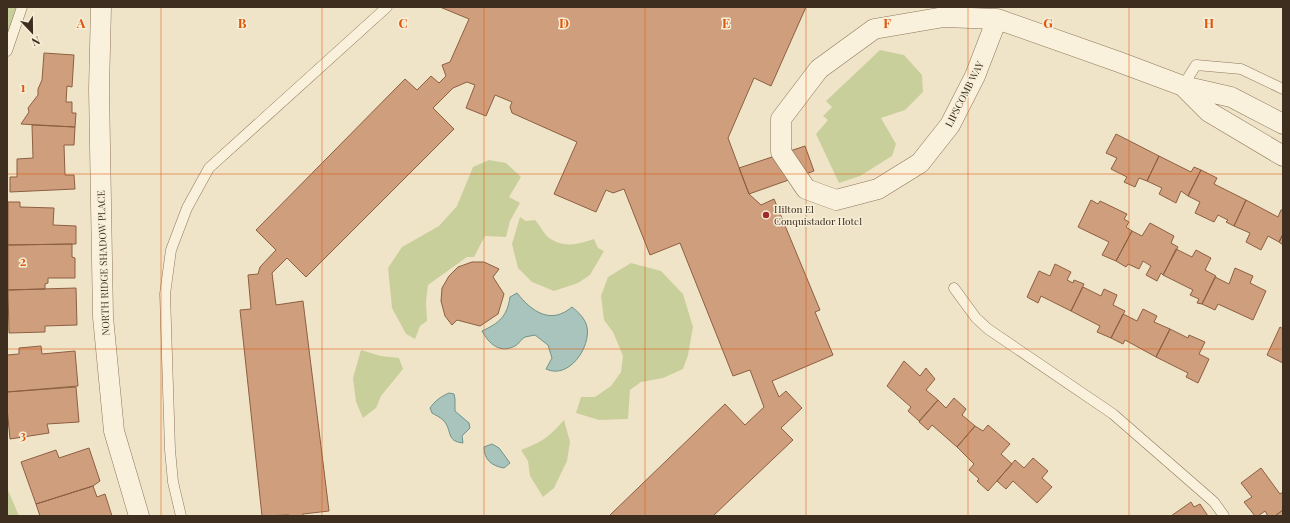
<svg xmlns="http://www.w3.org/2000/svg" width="1290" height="523" font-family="'Playfair Display',serif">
  <rect width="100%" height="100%" fill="#f0e4c8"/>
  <path fill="#c9cf9b" d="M7 7H17L7 43Z
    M880 50 904 55 922 75 923 92 905 110 881 118 896 144 892 156 860 176 839 183 816 134 828 120 823 116 832 107 826 101Z
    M489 160 506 163 521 177 509 197 520 203 510 221 506 237 485 236 474 257H467L428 285 426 301 427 321 420 326 415 339 406 334 392 308 388 268 402 247 439 226 457 206 473 167Z
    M520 217 526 221 535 220C540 225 543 233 548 237 564 249 578 244 594 239L598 248 604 251 590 275 578 283 554 291 532 282 518 268 512 244Z
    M631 263 661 271 683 294 693 327 688 355 683 369 663 378 641 382 630 390 628 419 599 420 576 413 581 397H595L611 386 621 372 623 356 613 332 604 320 601 296 608 277Z
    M361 350 381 356 399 358 403 369 381 396 376 408 363 418 356 402 353 378Z
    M564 420 570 442 567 461 554 488 543 497 530 476 528 461 521 450C542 442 549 437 564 420Z
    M7 488 19 516H7Z"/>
  <path fill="#a9c4bc" stroke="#6f938a" d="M517 293C532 312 551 325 572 307 578 312 585 318 587 327 591 347 569 380 546 369L552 358 548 345 535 335C532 336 528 336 525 337 521 339 519 344 515 346 500 354 489 344 482 331 499 323 507 317 510 297Z
    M449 393 454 394 455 399V411L469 423 470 428 462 436 463 443C445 441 453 430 443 420 440 417 435 415 432 413L430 408C435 401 440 397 449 393Z
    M492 444 499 448 510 463 504 468C492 466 484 460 484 447Z"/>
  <path fill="#cf9f7d" stroke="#8d5f41" d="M440 7H806L771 86 754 78 728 138 749 194 761 205 774 199 820 310 815 312 833 355 772 381 779 397 786 391 802 408 781 428 793 440 713 516H609L725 404 745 425 764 407 750 370 733 376 680 243 650 255 624 189 613 193 606 190 596 212 554 194 577 142 512 113 510 107 512 102 495 95 486 116 466 108 475 85 467 82 453 88 433 108 454 129 306 277 287 258 272 273 276 305 303 301 329 511 303 514V516H289V515L262 516 240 310 251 309 248 275 258 274 260 267 276 250 256 230 405 79 417 90 431 76 439 83 446 76 442 65 450 62 469 19Z
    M44 53 74 55 72 87 67 86 66 102H72V113H76L75 127 21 124 29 112 28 108 38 95V89L42 80Z
    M32 125 75 127 74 145H64L65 175H74L75 189 10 192V177H17V159L33 158Z
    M1116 134 1159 156 1147 181 1139 178 1135 187 1124 182 1127 177 1111 169 1117 158 1106 153Z
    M805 146 814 171 749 194 739 168Z
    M1159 156 1191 172 1194 167 1201 170 1188 196 1181 191 1176 203 1159 194 1162 188 1147 181Z
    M1201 170 1217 178 1214 184 1246 200 1234 226 1226 222 1228 220 1218 215 1214 222 1195 213 1200 202 1188 196Z
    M1091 200 1098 204 1100 201 1127 214 1124 219 1129 222 1126 227 1132 231 1116 261 1102 255 1109 242 1078 227Z
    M1246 200 1278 217 1281 210H1283V234L1279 242 1268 236 1261 250 1246 242 1250 233 1234 226Z
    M8 202H20V207L54 208 53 225 76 226V244L8 245Z
    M1150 223 1174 236 1171 243 1178 247 1163 275 1161 273 1157 281 1146 275 1151 266 1143 261 1139 269 1128 264 1126 267 1116 261 1132 231 1142 236Z
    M1283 234V245L1279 242Z
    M72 244V257L75 258V278H48V283L45 284V289L8 290V245Z
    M1176 249 1192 257 1196 250 1211 258 1205 270 1216 276 1202 304 1197 303 1199 299 1190 295 1193 290 1163 275Z
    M472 262H484L499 269 493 277 504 294 498 314 480 326 457 320 452 325 445 316 441 301 442 288 449 276 458 267Z
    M1055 264 1071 272 1067 280 1073 283 1074 280 1084 284 1071 311 1041 296 1038 303 1027 297 1039 271 1050 276Z
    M1235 268 1253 276 1250 283 1266 291 1253 320 1218 304 1215 310 1202 304 1215 277 1229 284Z
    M1083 287 1101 296 1104 289 1117 295 1113 305 1125 311 1111 338 1097 332 1100 326 1071 311Z
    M76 288 77 325 45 326V332L9 333 8 290Z
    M1143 309 1157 316 1154 322 1170 329 1156 357 1125 340 1123 344 1111 338 1123 314 1137 321Z
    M1280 327 1283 329V363L1267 355Z
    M1170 329 1188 338 1189 335 1205 342 1199 354 1209 359 1198 383 1186 377 1188 373 1156 357Z
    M41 346 42 354 75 351 78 386 7 392V355L19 354V348Z
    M904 361 920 376 926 368 935 379 926 390 938 400 919 421 908 411 911 407 887 386Z
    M76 387 79 422 47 424 49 433 10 439 7 408V392Z
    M954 398 966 409 962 415 975 426 957 447 932 425 928 430 919 422 938 400 946 408Z
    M988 425 1010 444 1001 454 1012 464 988 491 977 481 979 479 969 470 974 464 957 447 975 426 983 431Z
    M89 448 100 481 93 486 36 504 21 462 56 450 59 458Z
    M1033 458 1048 471 1042 478 1052 487 1037 503 1013 481 1006 489 997 481 1015 460 1024 468Z
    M1261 468 1280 494 1283 492V510L1275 516H1268L1265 511 1258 516H1255L1244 502 1252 497 1241 483Z
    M93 486 97 497 105 494 112 516H40L36 504Z
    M1191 502 1194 507 1200 504 1208 516H1171Z
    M1283 510V516H1275Z"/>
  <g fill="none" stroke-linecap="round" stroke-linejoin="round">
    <g stroke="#8d765c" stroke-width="11">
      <path id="lane" d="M7 51 22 7
        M1183 86 1196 65 1241 69 1283 89
        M954 288 976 318 988 329 1113 414 1214 502 1224 516
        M181 516 173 482 170 450 165 294 171 250 187 208 209 168 387 7"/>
    </g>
    <g stroke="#8d765c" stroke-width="21">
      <path id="street" d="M101 7 99 89 103 317 114 431 139 516
        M997 19 975 76 950 125 920 163 878 189 836 200 806 189 781 152V119L819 69 874 29 944 17 997 19 1119 62 1183 86 1231 97 1283 124
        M1183 86 1209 112 1283 156"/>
    </g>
    <use href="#lane" stroke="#faf1dc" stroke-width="10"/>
    <use href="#street" stroke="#faf1dc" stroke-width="20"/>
  </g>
  <path fill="none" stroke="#df570d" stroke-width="1" stroke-opacity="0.55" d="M161 7V516M322 7V516M484 7V516M645 7V516M806 7V516M968 7V516M1129 7V516M7 174H1283M7 349H1283"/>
  <circle fill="#9e2a2b" stroke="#f7eed8" stroke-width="1.5" cx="766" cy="215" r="4"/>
  <g text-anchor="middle" stroke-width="3" stroke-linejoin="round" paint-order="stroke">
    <g font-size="10" fill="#3d2e20" stroke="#f7eed8">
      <text transform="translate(964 94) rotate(-63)" y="4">LIPSCOMB WAY</text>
      <text transform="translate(103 263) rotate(-92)" y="4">NORTH RIDGE SHADOW PLACE</text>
    </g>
    <g font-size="10" fill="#3d2e20" stroke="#f7eed8" text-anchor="start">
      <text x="774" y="213">Hilton El<tspan x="774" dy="12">Conquistador Hotel</tspan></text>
    </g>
  </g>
  <g font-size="13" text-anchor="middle" font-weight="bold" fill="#df570d" stroke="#f7eed8" stroke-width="3" stroke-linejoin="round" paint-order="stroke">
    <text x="81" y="28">A</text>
    <text x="242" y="28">B</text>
    <text x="403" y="28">C</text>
    <text x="564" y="28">D</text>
    <text x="726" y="28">E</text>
    <text x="887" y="28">F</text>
    <text x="1048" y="28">G</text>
    <text x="1209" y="28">H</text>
    <text x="23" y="92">1</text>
    <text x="23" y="266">2</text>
    <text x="23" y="440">3</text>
  </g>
  <rect width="1290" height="523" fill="none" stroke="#3d2e20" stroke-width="16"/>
  <g transform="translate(32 32) rotate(158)" stroke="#f7eed8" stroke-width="3" paint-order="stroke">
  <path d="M0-3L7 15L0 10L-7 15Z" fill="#3d2e20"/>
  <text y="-6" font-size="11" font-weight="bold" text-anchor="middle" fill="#3d2e20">N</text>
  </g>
</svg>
